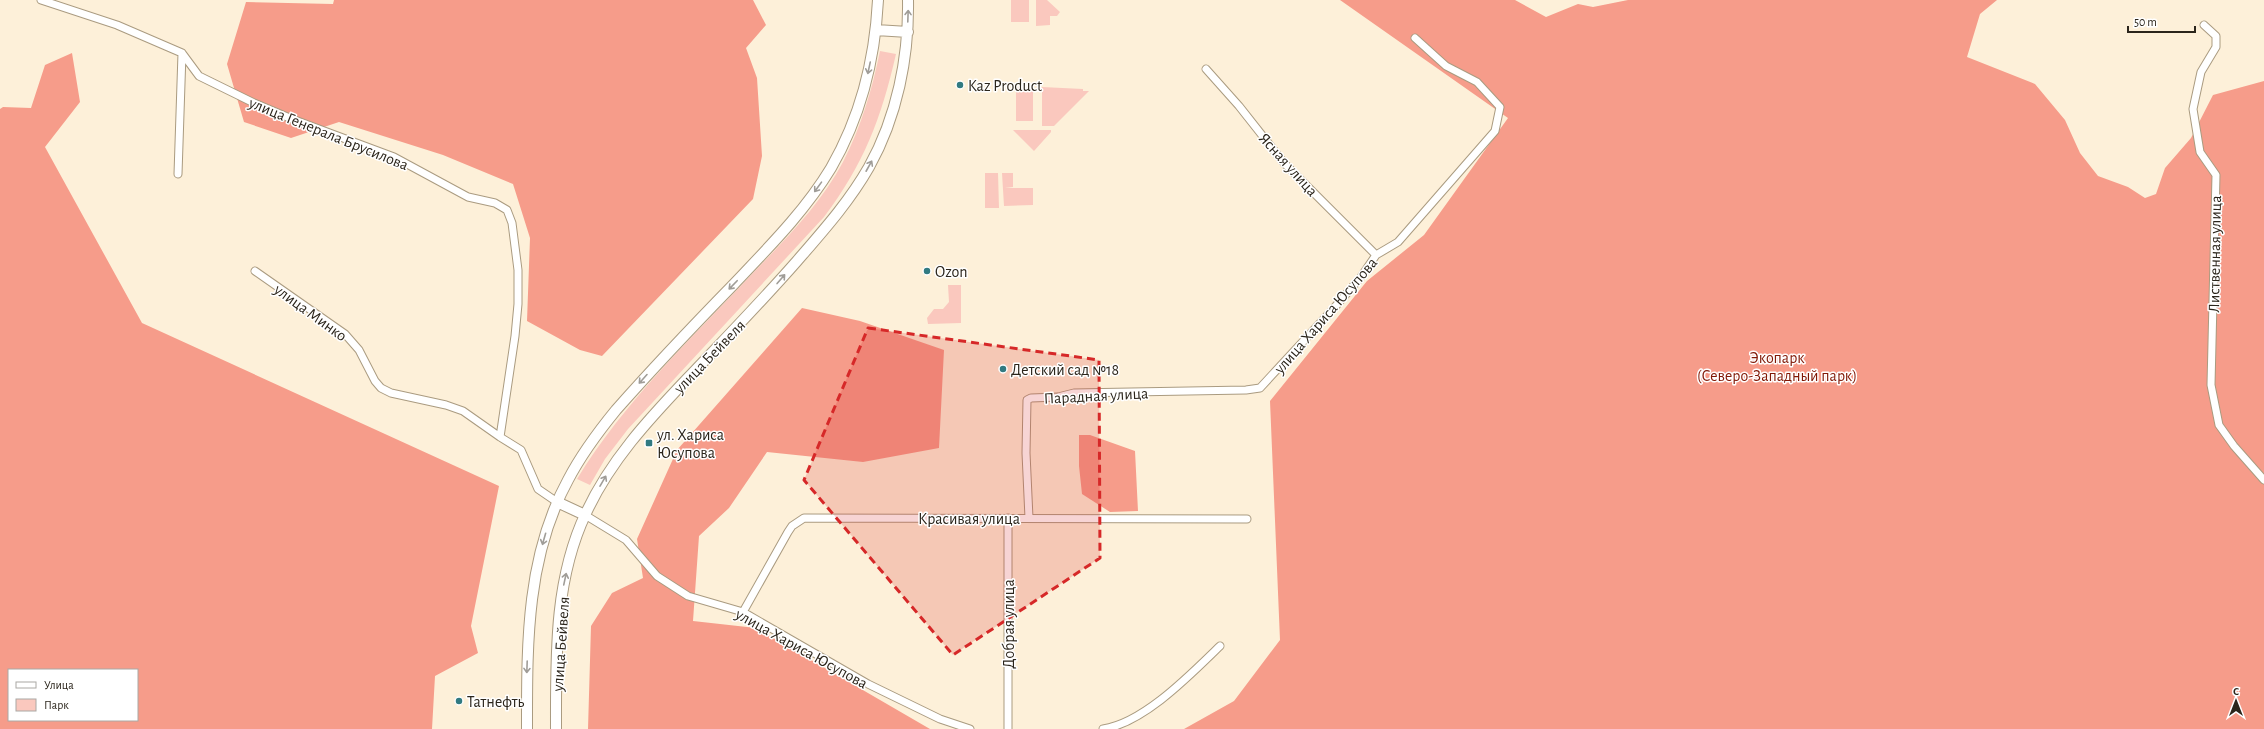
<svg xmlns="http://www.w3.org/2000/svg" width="2264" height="729" font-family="'Alegreya Sans',sans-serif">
  <rect width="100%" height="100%" fill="#fdf0d9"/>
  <path fill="#fac8be" d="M1011 0H1029V22H1011Z
    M1036 0H1047L1060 12 1057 16H1050V25L1036 26Z
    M880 51 896 54C881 119 864 164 824 217L628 429 605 459 590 485 577 479C624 402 690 340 751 275 785 240 820 205 843 162 861 127 872 90 880 51Z
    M1016 87H1033V121H1016Z
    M1042 87 1083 89V91H1089L1054 126H1042Z
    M1013 130H1051V132L1034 151Z
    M985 173H998L999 208H985Z
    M1002 173H1013V187L1005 188H1033V205L1004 206Z
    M948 285H961V323L928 324 927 318 934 309H943L949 302Z"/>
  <path fill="#f69c8a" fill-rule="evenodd" d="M334 0H753L766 25 746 48 757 78 762 156 753 199 602 356 580 350 527 321 530 238 513 184 443 155 339 122 291 138 244 122 227 64 246 2 333 4Z
    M1340 0H1515L1546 17 1578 4 1593 7 1628 0H1997L1980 14 1967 57 2035 84 2065 120 2080 153 2098 176 2128 187 2145 198 2156 194 2165 168 2191 138 2213 95 2264 81V729H1184L1234 701 1280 640 1270 401 1367 281 1424 235 1508 118Z
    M72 53 80 102 45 147 142 323 499 486 471 626 478 653 435 676 432 729H0V109L3 107 31 108 45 65ZM9 670H137V720H9Z
    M802 308 860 321 944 350 939 448 863 462 767 452 729 508 699 536 693 621 756 628 930 729H588L591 626 612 593 643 578 637 539 677 450Z
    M1079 435H1090L1135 451 1138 511 1110 512 1082 494 1079 466Z"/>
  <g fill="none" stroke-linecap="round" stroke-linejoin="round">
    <g stroke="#aa9b80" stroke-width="9">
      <path id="minor" d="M41 0 117 25 182 53 199 76 254 103 292 119 394 157 468 197 495 203 507 210 512 223 518 270V304L515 336 500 437 521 450 538 489 557 502
        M2204 25 2216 36V47L2201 72 2193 109 2200 152 2216 175 2211 385 2219 425 2234 446 2264 480
        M1206 69 1239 106 1284 163 1376 255
        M178 174 182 53
        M255 271 345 334 359 350 375 381 381 388 391 393 446 405 463 411 500 437
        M585 515 626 540 657 576 688 596 743 612 868 684 940 719 970 729
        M1008 518V729
        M1029 518 1026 453 1027 400 1031 398 1058 397 1074 393 1246 390 1260 388 1334 308 1361 277 1376 255 1398 242 1495 131 1500 107 1477 82 1446 66 1415 38
        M743 612 788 532 792 526 804 518 1247 519
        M1103 729C1144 723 1191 674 1220 646"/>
    </g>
    <g stroke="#aa9b80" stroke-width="12">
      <path id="secondary" d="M876 30 908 32
        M557 502 585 515
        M527 729C527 644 526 557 568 480 581 455 598 432 616 410 654 367 694 325 734 284 769 247 805 211 831 168 861 116 875 59 878 0
        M556 729C556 656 554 580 586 513 610 461 648 420 687 379 724 340 762 301 797 261 823 231 849 202 869 167 897 117 909 57 908 0"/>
    </g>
    <use href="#minor" stroke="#fff" stroke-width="7"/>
    <use href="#secondary" stroke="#fff" stroke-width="10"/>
  </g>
  <defs><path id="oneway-shaft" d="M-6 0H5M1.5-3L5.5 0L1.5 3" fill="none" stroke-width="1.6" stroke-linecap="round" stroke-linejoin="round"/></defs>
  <g stroke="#a09d98">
    <use href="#oneway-shaft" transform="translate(908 16) rotate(-88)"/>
    <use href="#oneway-shaft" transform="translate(869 68) rotate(102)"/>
    <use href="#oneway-shaft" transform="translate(869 166) rotate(-61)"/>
    <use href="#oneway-shaft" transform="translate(818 187) rotate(126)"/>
    <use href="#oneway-shaft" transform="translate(781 279) rotate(-49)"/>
    <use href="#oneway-shaft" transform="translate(733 285) rotate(134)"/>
    <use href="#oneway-shaft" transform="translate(643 379) rotate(132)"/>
    <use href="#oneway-shaft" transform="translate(603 481) rotate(-60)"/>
    <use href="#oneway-shaft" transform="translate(544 539) rotate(106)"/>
    <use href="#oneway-shaft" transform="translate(565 579) rotate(-78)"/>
    <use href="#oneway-shaft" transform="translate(527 667) rotate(92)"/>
  </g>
  <path fill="#d62828" fill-opacity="0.2" stroke="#d62828" stroke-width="3" stroke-dasharray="8 5" stroke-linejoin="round" d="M868 328 1099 360 1100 558 953 655 804 480Z"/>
  <g fill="#317a81" stroke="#fff" stroke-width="1.5">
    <circle cx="960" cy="85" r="4"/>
    <circle cx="927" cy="271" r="4"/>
    <circle cx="1003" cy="369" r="4"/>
    <rect x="645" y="439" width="8" height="8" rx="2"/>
    <circle cx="459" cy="701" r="4"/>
  </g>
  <g text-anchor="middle" stroke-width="3" stroke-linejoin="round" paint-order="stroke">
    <g font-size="16" fill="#2b251b" stroke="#fff" text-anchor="start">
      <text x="968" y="91">Kaz Product</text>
      <text x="935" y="277">Ozon</text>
      <text x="1011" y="375">Детский сaд №18</text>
      <text x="657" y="440">ул. Хариса<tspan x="657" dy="18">Юсупова</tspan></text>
      <text x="467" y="707">Татнефть</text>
    </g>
    <g font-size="16" fill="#2b251b" stroke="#fff">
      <text transform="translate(329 133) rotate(22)" y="6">улица Генерала Брусилова</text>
      <text transform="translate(1289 164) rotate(48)" y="6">Ясная улица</text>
      <text transform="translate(2214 254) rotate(-89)" y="6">Лиственная улица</text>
      <text transform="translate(311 312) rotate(36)" y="6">улица Минко</text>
      <text transform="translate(1325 315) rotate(-49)" y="6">улица Хариса Юсупова</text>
      <text transform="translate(709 356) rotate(-46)" y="6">улица Бейвеля</text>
      <text transform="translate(1096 395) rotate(-3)" y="6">Парадная улица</text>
      <text x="969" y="524">Красивая улица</text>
      <text transform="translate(1008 624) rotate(-90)" y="6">Добрая улица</text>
      <text transform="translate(560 644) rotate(-86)" y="6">улица Бейвеля</text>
      <text transform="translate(802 648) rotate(29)" y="6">улица Хариса Юсупова</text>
    </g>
    <g font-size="16" fill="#811806" stroke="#fff">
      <text x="1777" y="363">Экопарк<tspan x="1777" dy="18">(Северо-Западный парк)</tspan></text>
    </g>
  </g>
  <rect x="8" y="669" width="130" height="52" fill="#ffffff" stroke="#aaa8a4"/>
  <rect x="16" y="682" width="20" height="6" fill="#ffffff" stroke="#aaa8a4"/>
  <text x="44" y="689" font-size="12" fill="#2b251b">Улица</text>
  <rect x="16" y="699" width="20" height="12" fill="#fac8be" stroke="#aaa8a4"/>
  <text x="44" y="709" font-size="12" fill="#2b251b">Парк</text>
  <g transform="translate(2236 701)" stroke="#ffffff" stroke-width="3" paint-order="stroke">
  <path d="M0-3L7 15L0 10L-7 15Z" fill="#2b251b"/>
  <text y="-6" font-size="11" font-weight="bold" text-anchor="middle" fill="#2b251b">С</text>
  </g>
  <path d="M2128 26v6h67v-6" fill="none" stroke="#2b251b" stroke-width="2"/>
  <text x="2134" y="26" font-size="12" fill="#2b251b" stroke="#ffffff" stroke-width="3" paint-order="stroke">50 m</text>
</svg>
